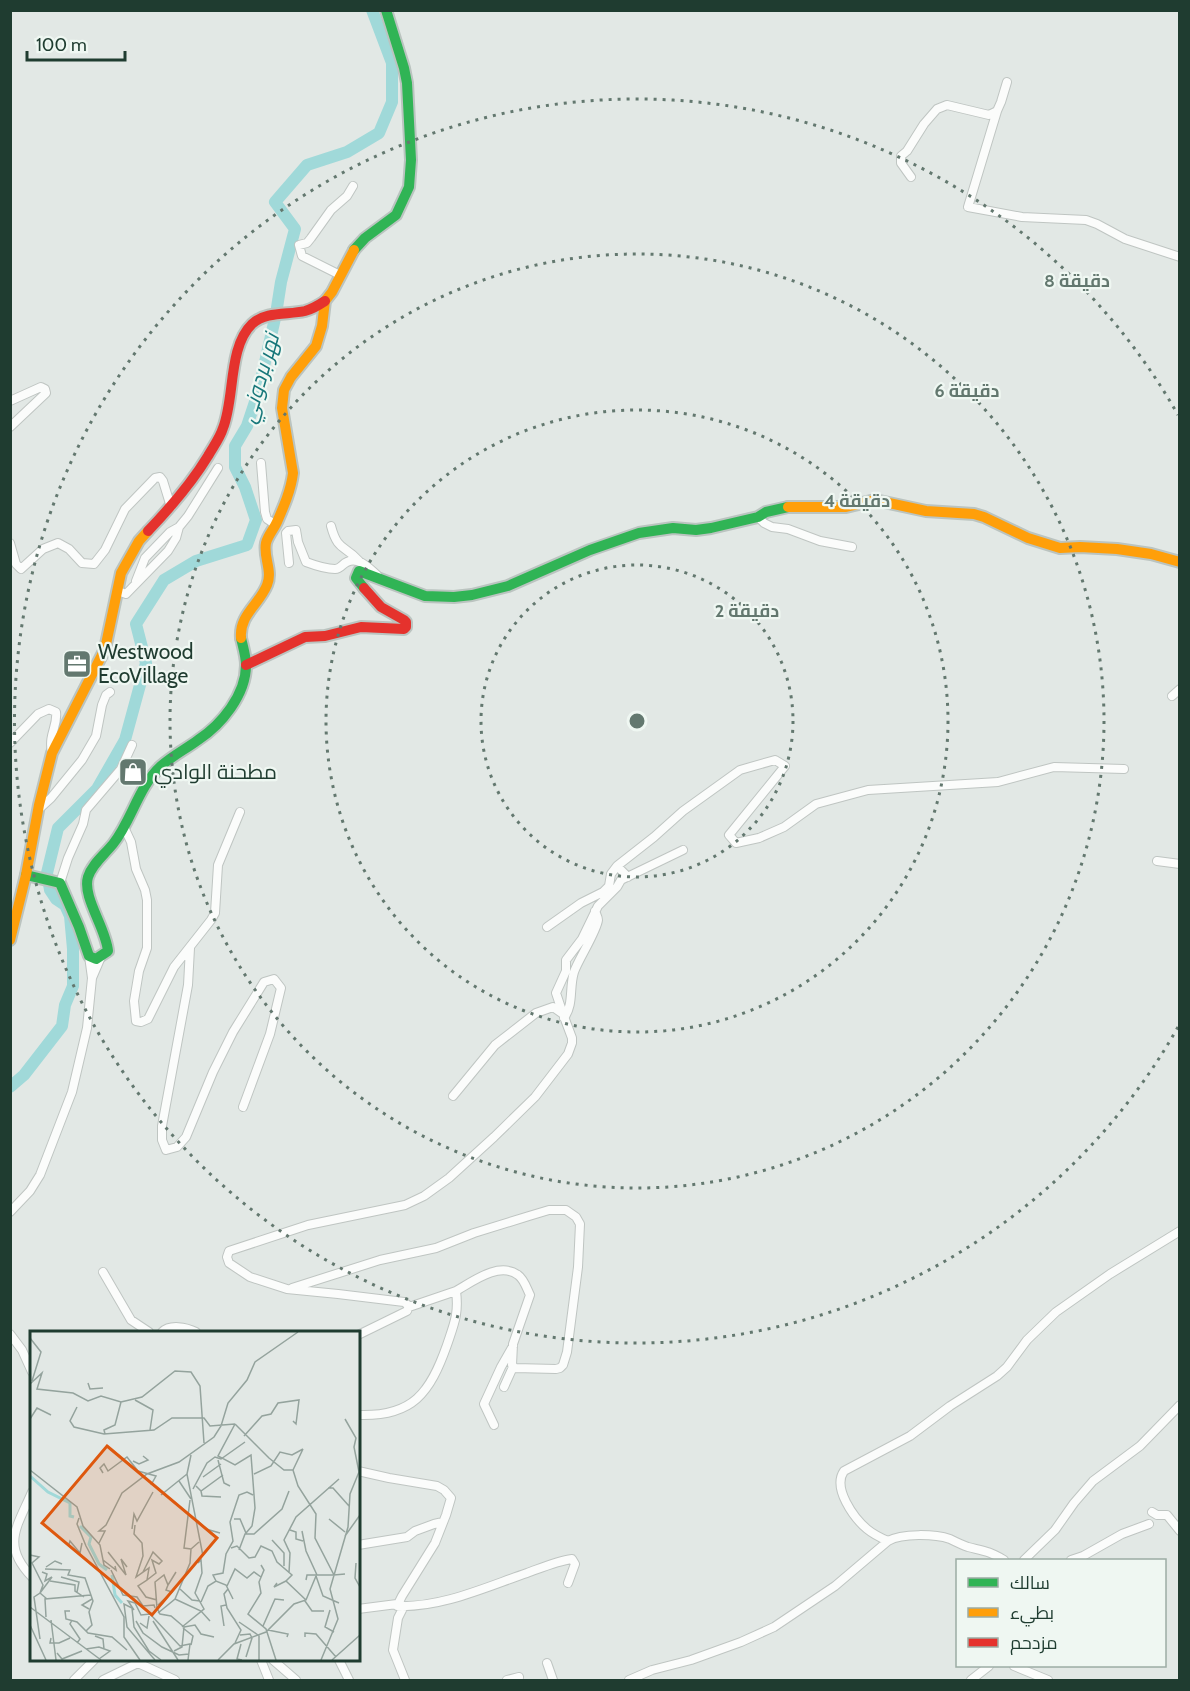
<svg xmlns="http://www.w3.org/2000/svg" width="1190" height="1691" font-family="Cabin,Cairo,sans-serif">
  <rect width="100%" height="100%" fill="#e2e8e5"/>
  <g fill="none" stroke-linecap="round" stroke-linejoin="round">
    <path stroke="#a0d9d9" stroke-width="12" d="M10 1087 24 1075 62 1026 65 1005 73 986V949L70 916 65 905 56 899 50 890 47 873 58 828 97 789 125 740 146 663 136 624 164 580 196 561 247 545 256 520 245 487 235 467V446L247 426 258 393 276 314 281 282 295 229 275 202 307 165 347 152 379 133 392 102V63L372 10"/>
    <g stroke="#bfc5c2" stroke-width="10">
      <path id="street" d="M997 111 1001 102 1007 82
        M911 177 901 163V156L907 151 924 124 937 109 947 105 989 115 997 111 968 207 1022 217 1086 220 1097 224 1125 239 1180 257
        M340 275 302 256 299 245 307 243 311 238 331 210 347 196 353 186
        M10 401 41 387 45 389 46 393 10 427
        M261 463 265 512 267 519 276 525
        M758 517 764 523 772 527 788 529 820 541 852 547
        M331 526C338 552 344 544 359 561
        M10 543 16 564 21 569 43 549 58 543 69 549 82 563 94 564 105 550 125 509 155 478 160 477 163 481 171 507
        M289 563 286 533 288 531 296 530 298 542 306 562C314 565 326 569 335 569 341 569 342 564 347 562 358 556 369 568 377 575
        M136 581 145 558 170 532 179 527
        M118 591 126 594 168 551 176 538 179 527 188 516 218 468
        M1172 696 1180 689
        M10 743 38 714 49 709 56 712C58 726 48 734 52 753
        M39 809 51 798 82 760 96 736 102 705 106 695 110 692
        M124 827 131 842 136 869 145 890 147 900V948L139 971 134 1001 136 1021 141 1022 148 1019 174 967 211 920 215 913 218 865 240 812
        M1157 861 1180 864
        M628 877 617 866 654 837 683 811 740 770 775 760 785 766 729 835 736 843 759 838 784 827 816 804 868 790 998 782 1054 767 1124 769
        M60 883 68 858 83 824 86 810 121 769 132 745
        M547 927 581 903 603 892 609 886 611 874 617 866
        M190 948 188 985 162 1126V1140L166 1150 177 1147 186 1137 213 1072 233 1032 264 982 274 979 281 988 270 1034 243 1107
        M89 956 92 978 101 957
        M564 1018C574 1004 569 988 574 972 578 960 597 931 598 920 598 917 596 914 595 911
        M453 1096 495 1045 536 1013 553 1007 563 1014
        M10 1212 30 1191 40 1175 72 1092 87 1028 92 978
        M103 1272 131 1320 149 1332
        M292 1288 380 1260 436 1248 474 1233 529 1216 549 1210H566L576 1217 580 1224 578 1267 567 1352 563 1365 560 1368 556 1369 515 1368 512 1365 513 1344 530 1295C527 1289 524 1279 518 1275 499 1261 472 1282 456 1291 459 1314 454 1324 447 1345 430 1393 413 1417 358 1415
        M409 1307 456 1291
        M162 1332C170 1324 186 1327 196 1332
        M10 1334 22 1350 32 1372
        M358 1335 407 1311 409 1306 404 1302 338 1294 287 1289 250 1277 229 1263 227 1257 229 1251 308 1225 405 1205 424 1196 449 1178 494 1137 535 1097 568 1054 572 1043V1038L563 1014 556 993 566 971V960L582 939 598 906 617 887 621 880 683 850
        M504 1387 513 1367
        M494 1425 484 1404 501 1367 513 1346
        M358 1471 389 1478 437 1486 444 1490 451 1498 446 1515 435 1543 402 1596 397 1606C441 1608 486 1587 527 1573 541 1568 557 1561 572 1559L575 1564 568 1583
        M32 1492C17 1527 1 1545 32 1577
        M1152 1512 1157 1515H1167L1180 1531
        M888 1541C881 1538 873 1534 867 1529 854 1518 832 1488 844 1471L910 1436 950 1406 997 1376 1007 1367 1027 1340 1056 1312 1110 1274 1180 1231
        M358 1545 407 1537 415 1531 434 1524 443 1522
        M1024 1560 1055 1530 1074 1503 1093 1481 1140 1446 1180 1405
        M1071 1560 1083 1556 1122 1534 1149 1524
        M404 1606 398 1618 393 1650 405 1680
        M358 1609 397 1604
        M261 1660 269 1680
        M273 1660 296 1680
        M339 1660 349 1680
        M138 1663 175 1680
        M547 1663 553 1680
        M1014 1666 1048 1680
        M74 1680 94 1660
        M103 1680 138 1663 141 1660
        M507 1680 519 1677
        M629 1680 652 1670 691 1660 741 1642 774 1627 835 1586 888 1541C902 1533 935 1534 950 1539 956 1542 962 1545 968 1547 984 1551 989 1551 1004 1560
        M971 1680 989 1666"/>
    </g>
    <g stroke="#bbc4c0" stroke-width="14">
      <path id="fast" d="M354 250 365 238 396 215 409 187 411 160 407 83 404 68 386 10
        M364 588 356 578 359 571 425 596 454 597 472 595 508 586 590 550 639 533 673 528 696 530 711 528 758 517 766 512 788 507
        M26 875 60 883 79 927 89 956 96 959 108 951C106 928 82 897 88 877 92 864 105 854 113 844 132 820 138 787 161 766 172 756 186 749 198 740 221 725 246 695 246 665 246 656 243 647 241 638"/>
    </g>
    <g stroke="#bbc4c0" stroke-width="14">
      <path id="slow" d="M788 507H846L875 500 926 511 974 514 984 517 1028 538 1060 548 1080 547 1117 549 1151 554 1180 562
        M241 638C239 615 259 605 267 585 273 571 263 557 266 543 268 535 274 529 277 522 284 506 291 490 293 473L282 408 284 390 291 377 316 346 322 326 325 301 332 292 354 250
        M10 940 26 875 39 805 52 753 105 649 121 573 139 541 148 531"/>
    </g>
    <g stroke="#bbc4c0" stroke-width="14">
      <path id="jam" d="M148 531C170 508 191 484 208 456 213 447 220 438 223 428 235 398 228 347 252 324 266 311 288 315 305 311 312 309 319 305 325 301
        M246 665 305 637 325 636 361 627 404 629 406 627V622L404 620 381 607 364 588"/>
    </g>
    <use href="#street" stroke="#fbfcfb" stroke-width="8"/>
    <use href="#fast" stroke="#30b455" stroke-width="10"/>
    <use href="#slow" stroke="#ff9f0a" stroke-width="10"/>
    <use href="#jam" stroke="#e5322d" stroke-width="10"/>
  </g>
  <g fill="none" stroke="#63786f" stroke-width="3" stroke-dasharray="3 6">
    <circle cx="637" cy="721" r="156"/>
    <circle cx="637" cy="721" r="311"/>
    <circle cx="637" cy="721" r="467"/>
    <path d="M1178 1027A622 622 0 1 1 1178 415"/>
  </g>
  <defs>
    <g id="office-square" transform="scale(1.5)"><rect x="-9" y="-9" width="18" height="18" rx="4" fill="#63786f" stroke="#eff7f2"/><path d="M-6-3h4V-5.5h4V-3h4V5H-6ZM-1-4.5V-3h2v-1.5ZM-6 0V1H6V0Z" fill="#fff"/></g>
    <g id="shop-square" transform="scale(1.5)"><rect x="-9" y="-9" width="18" height="18" rx="4" fill="#63786f" stroke="#eff7f2"/><path d="M-5-2.5h2.3a2.7 3.5 0 0 1 5.4 0H5L5.5 6h-11ZM-1.5-2.5h3a1.5 2.3 0 0 0-3 0Z" fill="#fff"/></g>
  </defs>
  <g fill-rule="evenodd">
    <use href="#office-square" x="77" y="664"/>
    <use href="#shop-square" x="133" y="772"/>
  </g>
  <g text-anchor="middle" stroke-width="4.5" stroke-linejoin="round" paint-order="stroke">
    <g font-size="21" fill="#1f3c30" stroke="#eff7f2" text-anchor="start">
      <text x="98" y="659">Westwood<tspan x="98" dy="24">EcoVillage</tspan></text>
      <text x="154" y="779">مطحنة الوادي</text>
    </g>
    <g font-size="22" font-style="italic" fill="#17777a" stroke="#eff7f2">
      <text transform="translate(259 378) rotate(-74)" y="8">نهر بردوني</text>
    </g>
  </g>
  <g transform="translate(30 1331)">
    <rect width="330" height="330" fill="#e2e8e5"/>
    <path fill="none" stroke="#a0d9d9" stroke-width="3" d="M0 145 18 161 40 172V185L44 186M50 195 61 206 59 213 69 233 77 239M82 244 85 264 92 272"/>
    <path fill="none" stroke="#94a39d" stroke-width="1.5" d="M0 7 11 21 2 50M58 52 60 58 73 57M0 53 12 42 7 58 43 62 58 70 71 65 91 71 112 66 145 40 161 41 170 55 174 112M105 69 123 79 120 99M47 76 40 90 44 96 74 103 124 99 142 87H174L180 95 205 93M0 88 7 77 21 84M205 93 239 127 254 139H263L268 155 286 183 285 207 304 244 315 243M75 103 74 99 85 94 91 71M214 105 232 85 241 83 248 72 269 69 266 93 263 90M188 129 194 152 200 155M103 130 109 133 118 129 113 125M0 139 47 176 53 195 70 214 74 234 80 238M263 139 273 118M73 142 70 137 74 133 78 140 97 126 108 140 126 145 121 154M157 143 161 124M224 143 241 135 250 121 262 124 273 118M173 146 191 133M149 150 161 168M166 155 171 160 193 144M298 157H303L319 175M163 158 177 132 185 126 191 128 215 111M171 160 172 165 191 166M131 164 157 143 173 225M160 169 154 217 161 218M49 187 47 193 56 215 94 286V306L110 329M204 188H210L216 202 222 195 225 177 221 124 205 134 188 125 205 93M299 188 315 201M167 189 176 198 190 202M105 194 104 203 112 212 113 225 106 246 119 237 117 249 108 255 116 266 127 269M102 198 104 183 107 190 123 161M260 199 266 201V208L273 210M272 200 276 220 287 244M315 205 330 184M242 209 254 222V235M69 212 75 200H69L76 194 92 162 117 143 149 131 184 106 191 95 198 72 217 49 225 31 268 1M39 213 40 210 50 222 52 212M201 217 207 215 219 227 225 226 231 215 242 220 247 231 262 244 256 250 276 269M209 219 215 203H224L252 178 259 160M78 221 96 244 91 228 97 236M0 224 9 226 2 232 13 254 10 262 4 266 10 308M73 229 86 239 85 235M326 232 325 247 330 256M231 234 234 239 229 251 231 262 218 283 236 298 246 329M16 236 25 230 32 233M15 238 40 239 38 244 55 247 63 270 59 281 62 294 56 300M81 239 93 264 107 266 113 275 124 274 125 277M12 241 17 243 15 250 22 246 10 262 17 268M113 241 123 221 132 230 129 233 122 229 126 242 117 249M146 241 138 254 134 244 125 251 127 277 130 283 141 285 154 296M259 242 260 222 254 209 266 186 309 148M286 245 293 265 309 272M31 246 49 251 47 261M276 249 277 244H303M20 250 45 254V260L54 266M186 250 183 244 193 242 196 223 203 210 200 191 209 164 217 161 223 164M247 252 244 256 256 250M197 255 205 238 217 247 224 241 231 246M150 258 162 269 170 270M198 258 194 263 197 277 211 299 205 312M145 268 171 280 180 290M275 270 282 280H294M171 271 178 255 186 250 196 254 203 268M128 274 142 261 136 259 138 254M0 276 71 329M59 278 52 274 62 268M104 279 98 270 105 272 111 284 120 283 150 315 160 313 158 329M300 279 295 296 304 301M40 280H35L36 288 47 291 58 302 82 306 97 319M128 282 145 268 160 232 161 218 169 211M16 286 15 268 61 264M21 289 26 329M42 289 40 293 50 308 47 312M106 290 113 302 132 316 149 324 159 323M123 290 148 329M209 291 228 304M110 292 117 297 119 285M0 294 16 329M194 295 191 275 196 274M233 295 245 268 254 269M152 296 174 278 165 262 172 242 171 229 168 232M154 296 165 294 171 303 184 306M153 297 163 305 161 314M238 299 258 303 257 306M210 304 220 303 222 307 216 326M65 305 73 308 74 318M275 306V302L286 303 306 326M21 307 20 312H29L40 307M211 313 207 328 212 329M56 318 69 316 80 320 69 328M144 320 152 316 154 296M27 322 32 328 52 320M125 329 97 296 94 273 102 277 104 296 119 320 131 329M188 329 204 313 236 301 264 273 276 269 286 245M229 329V303M291 329 308 288 300 258 318 196 320 163 329 141 324 116 326 107 315 88M302 329 330 304"/>
    <path fill="#de580e" fill-opacity="0.15" stroke="#de580e" stroke-width="3" d="M77 115 187 207 122 284 12 192Z"/>
    <rect width="330" height="330" fill="none" stroke="#1f3c30" stroke-width="3"/>
  </g>
  <circle cx="637" cy="721" r="9" fill="#63786f" stroke="#eff7f2" stroke-width="3"/>
  <g font-size="18" text-anchor="middle" font-weight="bold" fill="#63786f" stroke="#eff7f2" stroke-width="4.5" stroke-linejoin="round" paint-order="stroke">
    <text x="1077" y="287">8 دقيقة</text>
    <text x="967" y="397">6 دقيقة</text>
    <text x="857" y="507">4 دقيقة</text>
    <text x="747" y="617">2 دقيقة</text>
  </g>
  <rect width="1190" height="1691" fill="none" stroke="#1f3c30" stroke-width="24"/>
  <rect x="956" y="1559" width="210" height="108" fill="#eff7f2" stroke="#9caca4" stroke-width="1.5"/>
  <rect x="968" y="1578" width="30" height="9" fill="#30b455" stroke="#9caca4" stroke-width="1.5"/>
  <text x="1010" y="1589" font-size="18" fill="#1f3c30">سالك</text>
  <rect x="968" y="1608" width="30" height="9" fill="#ff9f0a" stroke="#9caca4" stroke-width="1.5"/>
  <text x="1010" y="1619" font-size="18" fill="#1f3c30">بطيء</text>
  <rect x="968" y="1638" width="30" height="9" fill="#e5322d" stroke="#9caca4" stroke-width="1.5"/>
  <text x="1010" y="1649" font-size="18" fill="#1f3c30">مزدحم</text>
  <path d="M27 51v9h98v-9" fill="none" stroke="#1f3c30" stroke-width="3"/>
  <text x="36" y="51" font-size="18" fill="#1f3c30" stroke="#eff7f2" stroke-width="4.5" paint-order="stroke">100 m</text>
</svg>
